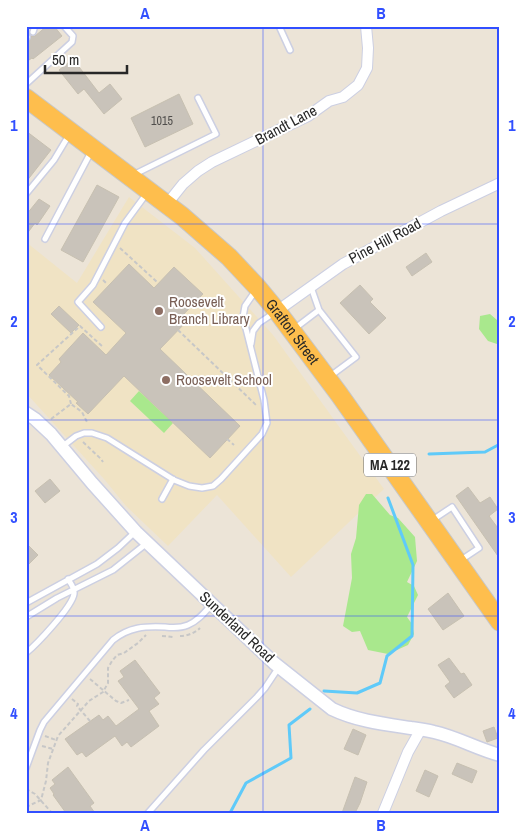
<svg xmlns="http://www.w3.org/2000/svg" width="526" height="839" font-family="'Archivo Narrow',sans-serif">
  <rect width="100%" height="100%" fill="#ece4d7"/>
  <path fill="#f0e3c4" d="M129 197 195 248 273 335 384 489 291 577 217 495 168 546 126 506 104 479 26 393V242L77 283Z"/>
  <path fill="#a9e88d" d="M490 314 497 320 500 319V345L488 341 479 329 480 316Z
    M139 391 173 423 164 433 130 401Z
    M366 494H372L390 515 398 518 415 537 417 561 407 582 414 586 418 595 407 617 412 624 414 634 408 645 388 654 368 650 360 631 352 632 343 626 352 578 351 554 356 538 359 505Z"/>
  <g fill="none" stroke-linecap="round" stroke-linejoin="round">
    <path stroke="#5fcaf9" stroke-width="3" d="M429 454 485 452 500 444
      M324 691 357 693 380 683 387 656 412 636 413 565 388 498
      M230 813 246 783 291 758 289 725 310 709"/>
  </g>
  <path fill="#c9c3ba" stroke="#c7c0b1" d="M47 26H54L62 36 33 59 32 58 26 62V41L30 40 31 36H35Z
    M73 59 99 93 110 84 122 99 104 114 84 89 78 94 59 70Z
    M179 94 193 124 145 147 131 118Z
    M26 131 51 150 26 182Z
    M97 185 119 197 83 262 61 250Z
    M39 199 50 206 37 225 35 223 26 235V215Z
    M426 253 432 262 412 276 406 267Z
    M129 264 154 288 174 267 203 294 182 316 187 321 160 349 240 426 210 458 124 376 88 414 76 403 78 402 49 375 61 362 59 359 83 333 106 355 126 333 93 302Z
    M360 285 373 299 370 302 386 318 369 334 340 303Z
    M59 306 79 325 71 333 51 314Z
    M50 479 60 491 45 503 35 491Z
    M468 487 480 503 490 497 498 509 489 516 500 531V559L456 496Z
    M26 543 38 555 26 567Z
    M448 593 464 616 443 630 428 609Z
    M449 658 461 674 464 673 472 685 454 698 445 686 450 682 438 665Z
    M135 660 160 693 154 698 159 704 149 711 159 726 131 747 127 742 122 746 115 736 86 757 82 752 77 755 65 739 99 715 103 720 108 716 116 726 139 709 118 681 124 677 120 671Z
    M494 727 498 738 487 742 483 731Z
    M353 729 366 735 358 755 344 749Z
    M457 763 477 771 472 783 452 774Z
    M68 767 94 803 90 806 95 813H66L53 795 54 794 50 788 55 784 52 780Z
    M425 770 438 776 429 797 416 791Z
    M355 777 367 782 360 803 355 813H342Z"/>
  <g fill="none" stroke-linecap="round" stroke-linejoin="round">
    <g stroke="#cccfe2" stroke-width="8">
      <path id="service" d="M279 26 290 50
        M33 32 35 26
        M26 37H27
        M26 84 72 42 73 36 64 26
        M133 175 216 134 198 98
        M26 194 54 160 69 135
        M45 239 91 152
        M311 287 319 310
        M101 327 78 302 93 285 125 223 147 193
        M294 329 319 310 356 357 329 377
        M251 344 253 331 259 323 274 313
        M63 446 76 436 84 433H92L107 438 174 480 189 486 202 488 213 486 221 479 262 434 267 423 264 400 243 317 245 306 256 290
        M162 499 173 479
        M431 521 452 507 479 548 461 560
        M26 603 97 564 118 548 135 532
        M26 617 57 598 113 570 147 543
        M26 653C37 644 72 607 74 594 75 588 71 584 68 579
        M26 768 40 730 44 722 113 640C129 627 145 626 165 627 173 628 181 628 188 625 198 621 205 612 212 604
        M148 813 204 750 257 697 265 688 279 667"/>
    </g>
    <g stroke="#cccfe2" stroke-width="12">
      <path id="minor" d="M167 204 183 184 198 171 212 162 308 116 329 101 343 97 358 85 367 68 368 48 366 26
        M277 311 343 264 441 211 500 183
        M383 813 408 752 421 729"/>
    </g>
    <g stroke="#cccfe2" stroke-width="15">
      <path id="tertiary" d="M26 413 35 419 51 434 92 483 136 532 274 663 332 709C357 721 384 724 411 728 419 729 426 730 434 732 457 737 477 749 500 755"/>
    </g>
    <g stroke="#c7c7c7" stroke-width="20">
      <g id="trunk">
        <path id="s1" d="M26 98 182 216 229 257 258 288 277 311 339 394 500 622"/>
      </g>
    </g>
    <path stroke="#c7c7c7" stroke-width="2" stroke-dasharray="4 2.5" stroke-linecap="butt" d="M120 248 157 282
      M103 280 107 284
      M178 330 256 405
      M71 404 69 396 37 365 80 326 103 347
      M51 419 71 404 82 412 87 422
      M227 439 234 445
      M83 442 101 459 103 462
      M162 636 173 637
      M180 636C187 636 195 633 200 628
      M90 679 116 701 121 703 129 700
      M72 699 78 704 77 706 90 721
      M45 736 56 740
      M42 746 53 749
      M26 789 35 794 52 813
      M26 807 41 800 46 781 48 763 58 736 89 701 103 692 108 683V668L112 661 117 655 124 653 138 643 146 635"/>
    <use href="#service" stroke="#fff" stroke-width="5"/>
    <use href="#minor" stroke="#fff" stroke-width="10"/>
    <use href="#tertiary" stroke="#fff" stroke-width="12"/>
    <use href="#trunk" stroke="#febe4d" stroke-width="18"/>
  </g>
  <path fill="none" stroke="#314fff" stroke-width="1" stroke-opacity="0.55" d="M263 26V813M26 224H500M26 420H500M26 616H500"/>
  <g fill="#8d6e63" stroke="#fff" stroke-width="2">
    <circle cx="159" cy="311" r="5"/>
    <circle cx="166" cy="380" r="5"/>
  </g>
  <g text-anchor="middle" stroke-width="4" stroke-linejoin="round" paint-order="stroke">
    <g font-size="12" fill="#504e4c">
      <text x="162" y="125">1015</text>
    </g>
    <rect fill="#fff" stroke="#686868" stroke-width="1" x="364" y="453.5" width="52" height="23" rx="4"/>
    <g font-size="14" font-weight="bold" fill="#272727">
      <text x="390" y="470">MA 122</text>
    </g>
    <g font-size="15" fill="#272727" stroke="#fff">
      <text transform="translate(286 125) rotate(-28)" y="5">Brandt Lane</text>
      <text transform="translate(385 241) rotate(-28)" y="5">Pine Hill Road</text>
      <text dy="5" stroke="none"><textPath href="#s1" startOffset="356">Grafton Street</textPath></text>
      <text transform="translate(237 627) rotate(43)" y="5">Sunderland Road</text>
    </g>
    <g font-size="15" fill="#785e54" stroke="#fff" text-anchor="start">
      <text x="169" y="307">Roosevelt<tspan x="169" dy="17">Branch Library</tspan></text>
      <text x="176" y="385">Roosevelt School</text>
    </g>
  </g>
  <rect width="526" height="839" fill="none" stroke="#ffffff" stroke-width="55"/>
  <path d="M45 65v8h82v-8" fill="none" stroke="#272727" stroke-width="2.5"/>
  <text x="52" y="65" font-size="15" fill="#272727" stroke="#ffffff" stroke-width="4" paint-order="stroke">50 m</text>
  <rect x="28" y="28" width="470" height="784" fill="none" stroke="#314fff" stroke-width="2"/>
  <g font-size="16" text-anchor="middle" font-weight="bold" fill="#314fff">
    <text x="145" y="19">A</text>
    <text x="381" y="19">B</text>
    <text x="14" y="131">1</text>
    <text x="512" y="131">1</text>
    <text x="14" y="327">2</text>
    <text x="512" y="327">2</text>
    <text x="14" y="523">3</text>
    <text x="512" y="523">3</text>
    <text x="14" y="719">4</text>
    <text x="512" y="719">4</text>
    <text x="145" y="831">A</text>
    <text x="381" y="831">B</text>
  </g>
</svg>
